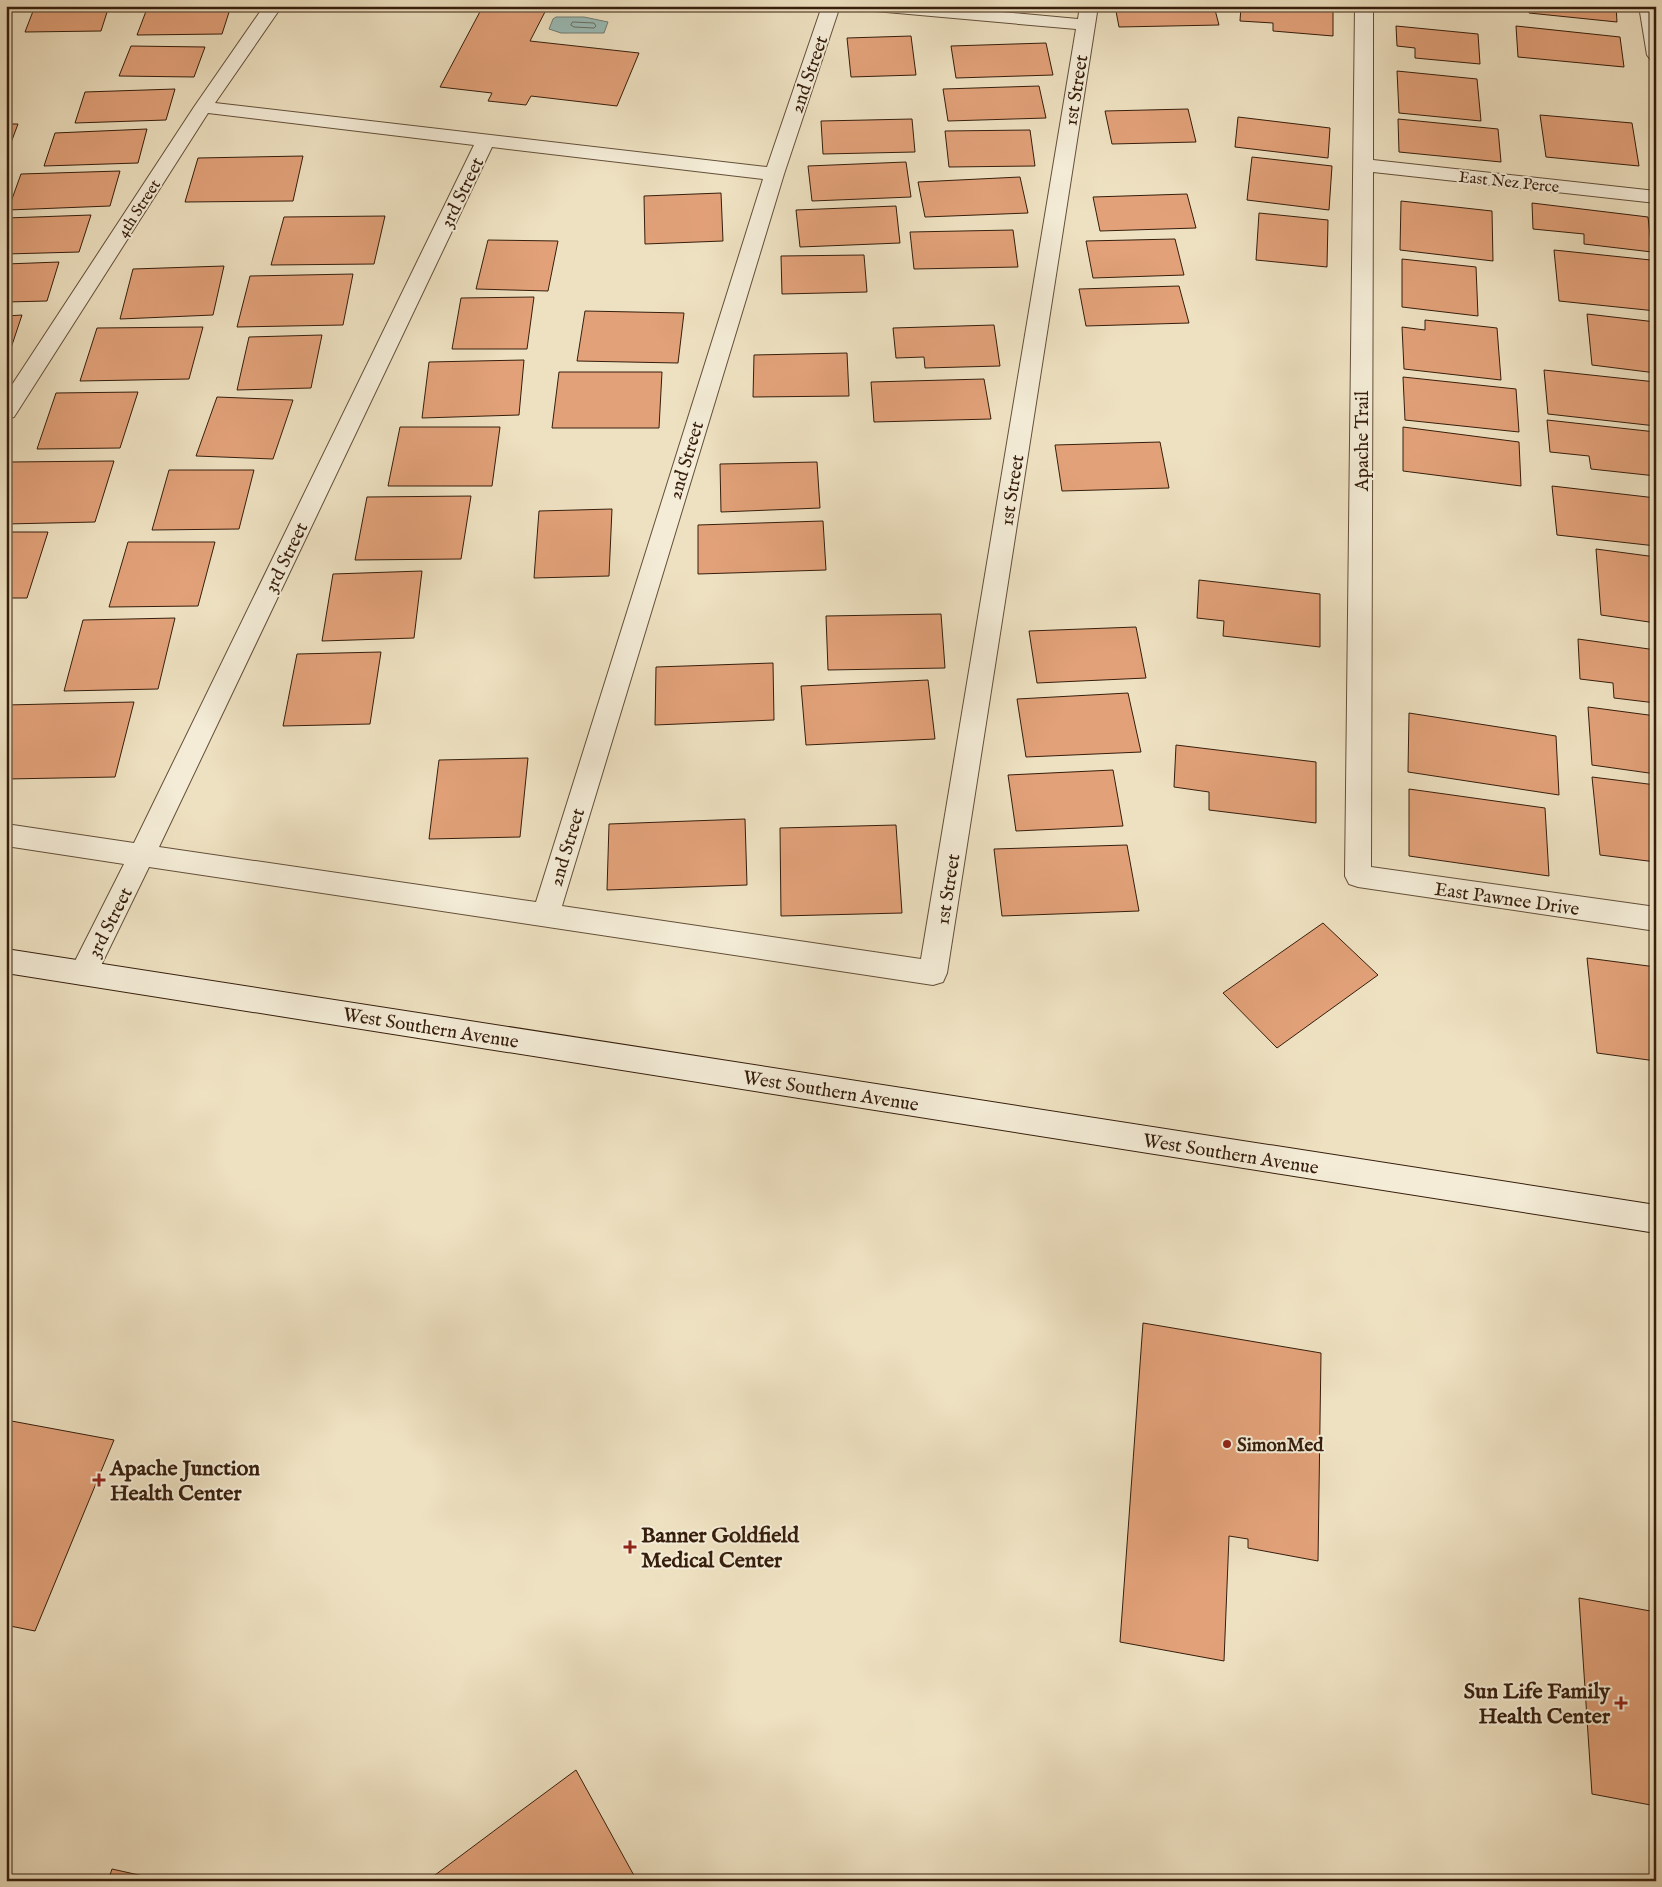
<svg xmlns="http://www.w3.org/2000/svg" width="1662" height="1887" font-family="'IM FELL English',serif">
  <rect width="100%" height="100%" fill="#eee1c1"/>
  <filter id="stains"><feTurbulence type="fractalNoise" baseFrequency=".004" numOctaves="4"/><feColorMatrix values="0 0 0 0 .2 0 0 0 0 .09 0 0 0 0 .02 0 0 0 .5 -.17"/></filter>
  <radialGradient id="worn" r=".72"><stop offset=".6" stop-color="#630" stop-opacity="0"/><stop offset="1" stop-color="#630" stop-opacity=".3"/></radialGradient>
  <path fill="#9abcb7" stroke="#727d73" d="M556 17H584L608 22 604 33H561L549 29 553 19Z"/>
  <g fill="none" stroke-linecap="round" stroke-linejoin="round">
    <path stroke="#686d62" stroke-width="1" d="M573 22 594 23 596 26 594 28 574 27 571 25Z"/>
  </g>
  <path fill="#e2a179" stroke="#361e0c" d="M35 6H109L101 31 25 32Z
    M148 6H231L222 34 137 35Z
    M483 6H548L530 41 639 53 617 106 531 96 526 105 488 101 492 93 440 87Z
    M1115 6H1214L1219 25 1119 27Z
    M1241 6 1333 8V36L1273 31V23L1240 21Z
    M1529 6H1616L1617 22 1529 13Z
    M1396 26 1478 34 1480 64 1415 58V48L1397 46Z
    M1516 26 1620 37 1624 67 1518 57Z
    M911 36 916 75 851 77 847 38Z
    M1046 43 1053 75 956 78 951 46Z
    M131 46 205 47 194 77 119 76Z
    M1397 71 1477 79 1481 121 1399 113Z
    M1039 86 1046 118 948 121 943 89Z
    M175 89 166 120 75 123 85 92Z
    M1188 109 1196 142 1112 144 1105 111Z
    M1540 115 1632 123 1639 166 1546 157Z
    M1238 117 1330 128 1328 158 1235 147Z
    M912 119 915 152 823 154 821 121Z
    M1398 119 1498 129 1501 162 1399 152Z
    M6 124H18L6 156Z
    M147 129 138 163 44 166 55 133Z
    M1030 130 1035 166 949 167 945 131Z
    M303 156 293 201 185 202 198 158Z
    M1252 157 1332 166 1329 210 1247 200Z
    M906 162 911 197 812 201 808 166Z
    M120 171 110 206 8 210 21 174Z
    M1020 177 1028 213 925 217 918 182Z
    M721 193 723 241 645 244 644 196Z
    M1187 194 1196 228 1100 231 1093 197Z
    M1401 201 1492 211 1493 261 1400 250Z
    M1532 203 1648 217 1652 252 1584 244V234L1533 229Z
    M896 206 900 243 800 247 796 210Z
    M1259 213 1328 220 1327 267 1256 260Z
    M91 215 79 252 6 254V218Z
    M385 216 374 264 271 265 284 217Z
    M1013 230 1018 267 914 269 910 232Z
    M1175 239 1184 275 1093 278 1086 241Z
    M488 240 558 241 548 291 476 289Z
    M1554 250 1651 260 1656 289V311L1559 301Z
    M864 255 867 292 782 294 781 256Z
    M1402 259 1476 267 1478 316 1402 307Z
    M59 262 47 301 6 302V264Z
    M224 266 213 315 120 319 133 269Z
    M353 274 343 325 237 327 250 276Z
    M1179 286 1189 323 1086 326 1079 289Z
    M534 297 527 349H452L461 298Z
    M585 311 684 313 678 363 577 361Z
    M1587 314 1656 322V373L1592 365Z
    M22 315 8 357H6V316Z
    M1425 320 1497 328 1501 380 1404 369 1402 327 1425 330Z
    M994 325 1000 366 925 368 924 357 896 358 893 328Z
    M203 327 189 379 80 381 97 328Z
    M322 335 311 388 237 390 249 337Z
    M847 353 849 396 753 397 754 355Z
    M524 360 519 415 422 418 429 362Z
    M1544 370 1656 382V426L1548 414Z
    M559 372H662L659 428H552Z
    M1403 377 1516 389 1519 432 1405 420Z
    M984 379 991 419 874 422 871 382Z
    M138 392 120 448 37 449 56 393Z
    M217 397 293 400 273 459 196 456Z
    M1547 420 1656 432V476L1591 469 1589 456 1550 452Z
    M400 427H500L492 486H388Z
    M1403 427 1519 442 1521 486 1403 471Z
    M1160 442 1169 488 1062 491 1055 445Z
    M114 461 95 522 6 524V474L10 462Z
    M817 462 820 508 721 512 720 464Z
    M169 470H254L239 529 152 530Z
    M1552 486 1656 498V546L1557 535Z
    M471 496 461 559 355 560 367 497Z
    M612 509 609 576 534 578 539 511Z
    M823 521 826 570 698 574V525Z
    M6 532H48L27 598H6Z
    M128 542H215L198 606 109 607Z
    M1596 549 1656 557V623L1601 615Z
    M422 571 414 638 322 641 333 574Z
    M1199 580 1320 594V647L1223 636 1224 621 1197 618Z
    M941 614 945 668 828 670 826 616Z
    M175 618 158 689 64 691 83 620Z
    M1136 627 1146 678 1037 683 1029 631Z
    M1578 639 1656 650V703L1614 698 1613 683 1580 679Z
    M381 652 370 724 283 726 297 654Z
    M773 663 774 720 655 725 656 667Z
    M928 680 935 739 806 745 801 686Z
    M1128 693 1141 752 1026 757 1017 699Z
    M134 702 115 777 6 779V705Z
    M1588 707 1656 716V774L1592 765Z
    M1409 713 1556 736 1559 795 1408 772Z
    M1176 745 1316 762V823L1209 810V792L1174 787Z
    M528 758 520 837 429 839 439 760Z
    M1113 770 1123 826 1016 831 1008 775Z
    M1592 777 1656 785V862L1600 855Z
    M1409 789 1545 808 1549 876 1409 856Z
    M745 819 747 885 607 890 609 824Z
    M896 825 902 913 781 916 780 828Z
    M1127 845 1139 911 1002 916 994 849Z
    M1323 923 1378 975 1277 1048 1223 993Z
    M1587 958 1656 967V1061L1597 1053Z
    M1143 1323 1321 1353 1318 1561 1248 1548V1539L1229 1536 1224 1661 1120 1642Z
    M6 1420 114 1440 35 1631 10 1626 6 1634Z
    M1579 1598 1656 1612V1806L1592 1794Z
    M576 1770 637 1881H427L526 1807Z
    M112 1869 166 1881H108Z"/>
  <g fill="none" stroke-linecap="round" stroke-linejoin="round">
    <g stroke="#644f39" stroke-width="2">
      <path id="lane" d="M264 6H282L215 103 767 167 822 6H840L784 174 562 906 921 959 1076 29 875 11 869 10 866 6H937L1078 19 1080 6H1098L947 973 943 982 933 985 149 867 93 982 83 985 73 982 69 973 124 864 6 846V824L134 843 474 145 208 113 14 417 6 419V394L194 107ZM492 147 763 179 536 902 159 847Z
        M1355 6H1373V160L1656 191V203L1373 172 1371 867 1656 907V931L1358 887 1349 884 1345 876Z
        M1639 6H1656V60L1650 59 1647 55Z"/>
    </g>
    <g stroke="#361e0c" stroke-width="2">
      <path id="secondary" d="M6 949 1656 1205V1233L6 973Z"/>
    </g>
    <use href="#lane" fill="#f4ecd7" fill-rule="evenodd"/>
    <use href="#secondary" fill="#f4ecd7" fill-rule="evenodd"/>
  </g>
  <g fill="#8f2418" stroke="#f4ecd7" stroke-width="2">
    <circle cx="1227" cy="1444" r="5"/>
    <path d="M96.5 1472.5h5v5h5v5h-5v5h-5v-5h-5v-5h5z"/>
    <path d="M627.5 1539.5h5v5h5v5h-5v5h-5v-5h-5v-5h5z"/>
    <path d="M1618.5 1695.5h5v5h5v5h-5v5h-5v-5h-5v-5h5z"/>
  </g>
  <g text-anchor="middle" stroke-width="4" stroke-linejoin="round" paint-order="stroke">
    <g font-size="16" fill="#361e0c" stroke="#f4ecd7">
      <text transform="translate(1509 181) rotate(6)" y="6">East Nez Perce</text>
      <text transform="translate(138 208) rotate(-57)" y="6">4th Street</text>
    </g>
    <g font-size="19" fill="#361e0c" stroke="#f4ecd7">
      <text transform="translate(808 74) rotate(-71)" y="7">2nd Street</text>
      <text transform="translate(1075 90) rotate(-81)" y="7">1st Street</text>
      <text transform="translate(461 192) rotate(-64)" y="7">3rd Street</text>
      <text transform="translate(1361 441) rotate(-90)" y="7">Apache Trail</text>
      <text transform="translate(685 460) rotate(-73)" y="7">2nd Street</text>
      <text transform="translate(1011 490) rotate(-81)" y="7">1st Street</text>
      <text transform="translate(285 557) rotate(-64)" y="7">3rd Street</text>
      <text transform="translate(566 847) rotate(-73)" y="7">2nd Street</text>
      <text transform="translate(947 889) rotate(-81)" y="7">1st Street</text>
      <text transform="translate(1507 898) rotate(8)" y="7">East Pawnee Drive</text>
      <text transform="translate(109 922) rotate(-63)" y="7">3rd Street</text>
      <text transform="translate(431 1027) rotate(9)" y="7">West Southern Avenue</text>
      <text transform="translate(831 1090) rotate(9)" y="7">West Southern Avenue</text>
      <text transform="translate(1231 1153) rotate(9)" y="7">West Southern Avenue</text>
    </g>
    <g font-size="19" font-weight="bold" fill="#361e0c" stroke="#f4ecd7" text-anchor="start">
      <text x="1237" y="1451">SimonMed</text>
    </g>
    <g font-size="22" font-weight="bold" fill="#361e0c" stroke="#f4ecd7" text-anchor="start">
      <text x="110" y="1475">Apache Junction<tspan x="110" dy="25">Health Center</tspan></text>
      <text x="641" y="1542">Banner Goldfield<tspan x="641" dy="25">Medical Center</tspan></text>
      <text x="1610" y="1698" text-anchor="end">Sun Life Family<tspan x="1610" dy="25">Health Center</tspan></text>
    </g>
  </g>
  <rect width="1662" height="1887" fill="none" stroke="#eee1c1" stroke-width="25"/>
  <rect x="8" y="8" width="1647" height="1872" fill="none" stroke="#361e0c" stroke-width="2.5"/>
  <rect x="12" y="12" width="1637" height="1862" fill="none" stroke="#361e0c"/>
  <rect width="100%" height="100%" filter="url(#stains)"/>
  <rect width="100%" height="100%" fill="url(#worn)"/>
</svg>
